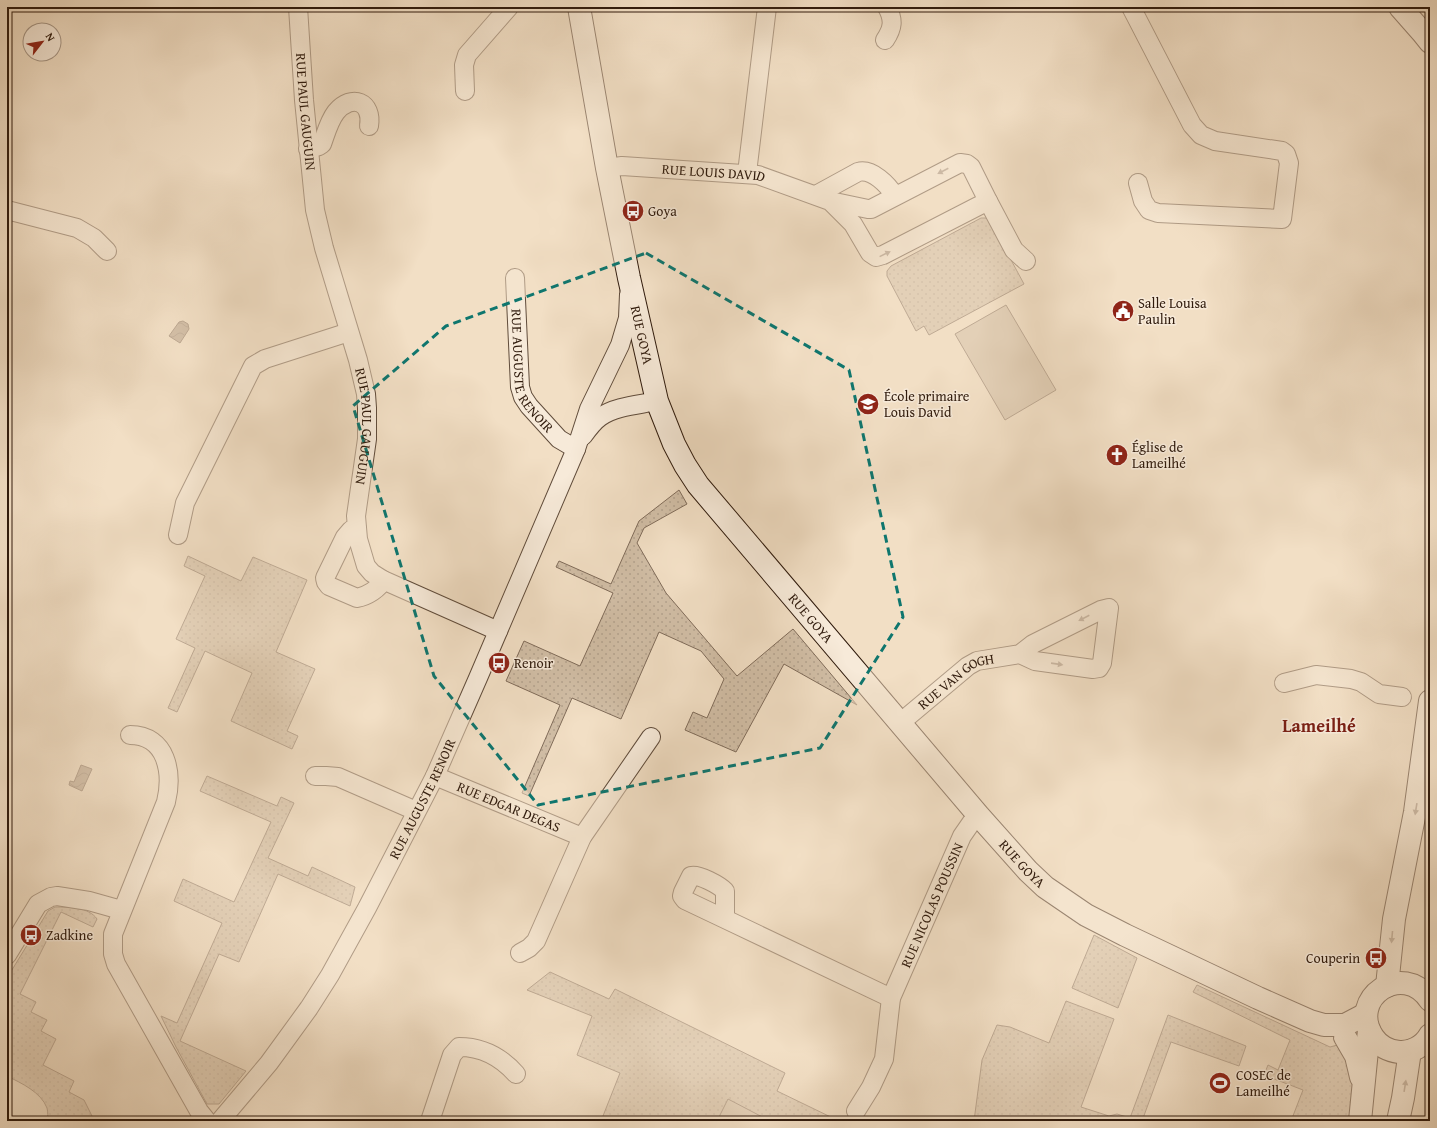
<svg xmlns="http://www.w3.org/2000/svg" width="1437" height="1128" font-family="'Gentium Book Plus',serif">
  <defs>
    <pattern id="park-dots" width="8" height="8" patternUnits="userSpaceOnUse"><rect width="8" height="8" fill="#d1bea6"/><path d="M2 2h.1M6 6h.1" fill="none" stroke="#b4a38e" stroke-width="1.8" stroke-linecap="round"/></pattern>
    <pattern id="water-waves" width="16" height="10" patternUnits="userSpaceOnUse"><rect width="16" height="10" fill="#b09c86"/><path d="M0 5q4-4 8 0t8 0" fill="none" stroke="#907e6c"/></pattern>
  </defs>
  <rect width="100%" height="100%" fill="#f2dfc5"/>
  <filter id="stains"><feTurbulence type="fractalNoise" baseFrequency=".005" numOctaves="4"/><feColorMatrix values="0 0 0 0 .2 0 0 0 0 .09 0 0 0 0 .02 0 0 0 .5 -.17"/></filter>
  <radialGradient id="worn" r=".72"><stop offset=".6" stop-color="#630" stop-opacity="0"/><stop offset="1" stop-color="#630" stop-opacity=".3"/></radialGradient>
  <path fill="url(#park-dots)" stroke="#806c5a" d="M981 218H987L990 221 1024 284 929 335 924 326 916 331 887 276V271L891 266Z
    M679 490 687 504 644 528 637 543 666 593 737 676 793 629 857 705 784 664 736 752 685 730 693 712 707 718 724 679 701 651 659 632 621 719 572 698 529 796 522 793 560 705 506 681 524 641 580 666 613 593 556 567 559 561 611 584 639 521Z
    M188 556 241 581 253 557 307 580 276 652 315 669 287 731 298 736 292 749 231 721 252 673 205 651 177 712 168 708 195 648 176 639 205 576 184 566Z
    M207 776 277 806 281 797 294 803 268 858 308 876 312 867 355 887 350 906 278 874 239 962 219 954 180 1041 246 1071 219 1104H207L176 1047 161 1016 177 1023 222 923 174 901 183 879 234 902 271 822 200 791Z
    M55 907C68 907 89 907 97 919L93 927 61 912 20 994 36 1002 31 1012 47 1020 41 1031 56 1039 43 1065 74 1081 69 1092 84 1100 93 1118 99 1121H47C48 1117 48 1112 47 1108 41 1092 21 1083 7 1076V978L48 911Z
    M1094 935 1137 958 1118 1008 1072 988Z
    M550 972 609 999 615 989 785 1073 777 1091 839 1121H601L620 1073 577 1055 592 1016 527 990Z
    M1197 985 1330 1047 1341 1044 1353 1066V1121H1291L1303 1090 1264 1075 1268 1065 1278 1070 1290 1040 1193 992Z
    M1066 1001 1114 1019 1081 1107 1109 1116 1117 1114 1130 1118 1168 1015 1246 1046 1239 1066 1171 1042 1142 1121H974L982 1060 997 1025 1010 1027 1049 1043Z"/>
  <path fill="#d1bea6" stroke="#806c5a" d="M1006 305 1056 390 1005 420 955 334Z
    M728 1099 770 1121H717Z"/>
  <path fill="url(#water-waves)" stroke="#7d6856" d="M183 321 188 324 189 329 180 343 169 336 179 322Z
    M81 765 92 769 82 791 69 785 70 781 74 782Z"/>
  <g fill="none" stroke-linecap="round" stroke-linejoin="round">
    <g stroke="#604c3b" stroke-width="20">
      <g id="street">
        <path id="s1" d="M298 7 304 100 315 210 324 248 358 360 366 394 367 408V439L356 516 358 539 366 566 372 573 383 580 498 631"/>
        <path d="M1131 7 1192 125 1201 135 1215 141 1282 151 1286 154 1289 163 1282 219 1158 213 1149 210 1143 201 1138 183"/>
        <path d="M885 40C893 28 894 20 887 7"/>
        <path d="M465 91 464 65 467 55 509 7"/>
        <path d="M308 149 319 146 322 144C326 133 329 121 336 112 352 93 373 102 369 126"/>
        <path id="s2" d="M607 168 622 166 758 175 830 201 868 209H871L960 163 967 164 971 167 988 201 883 255 876 257 870 253 853 224 830 201"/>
        <path d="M747 173 767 7"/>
        <path d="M816 195 858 172C872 168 888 185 895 196"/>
        <path d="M988 201 1014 250 1026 261"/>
        <path d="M7 210 77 228 94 238 107 251"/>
        <path id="s3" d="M515 278 520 387 523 397 529 406 559 439 576 449"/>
        <path d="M583 436C588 429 593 422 600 417 616 406 638 405 657 401"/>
        <path d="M357 529 351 530 345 537 325 578 326 582 329 586 357 598C367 596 379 589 383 580"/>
        <path d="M178 535 185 503 253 366 265 359 349 332"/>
        <path d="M1284 683 1316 675 1351 679 1361 682 1379 694 1402 697"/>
        <path id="s4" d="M900 723 968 666 977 661 1020 654 1033 644 1101 610 1109 608 1102 663 1099 668 1093 669 1035 661 1020 654"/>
        <path d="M130 735C167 735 173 773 166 802L113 934V954L116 964 199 1111 207 1121"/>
        <path d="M315 776H326L338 777 416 811"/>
        <path id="s5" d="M435 776 582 837"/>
        <path d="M725 919 685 900 682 896 683 892 691 876C699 874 719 885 725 891V919L891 998"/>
        <path d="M520 953 529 948 536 941 582 837 651 737"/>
        <path d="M7 955 38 904 51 897 57 896 89 901 121 910"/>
        <path id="s6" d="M856 1111 871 1087 884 1059 891 998 962 836 971 823 979 816"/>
        <path id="s7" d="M220 1121 269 1063 309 1008 330 975 367 908 435 776 478 678 576 449 589 409 620 345 628 318 629 294"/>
        <path d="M430 1121 452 1055 459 1047C482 1047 501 1057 516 1074"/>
      </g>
    </g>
    <g stroke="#301b0d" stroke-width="24">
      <g id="secondary">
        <path id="s8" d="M579 7 607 168 629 278 657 401 674 444 685 465 698 485 979 816 1028 871 1045 887 1086 915 1125 935 1258 998 1310 1021 1324 1025H1345L1366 1014"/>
        <path d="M1400 7 1422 32 1430 42"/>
        <path d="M1387 986 1394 919 1415 812 1430 701"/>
        <path d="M1430 1000C1403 960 1347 998 1373 1037 1379 1046 1389 1051 1399 1052 1411 1053 1424 1046 1430 1035"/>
        <path d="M1345 1037 1356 1056 1361 1077"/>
        <path d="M1360 1121 1369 1030"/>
        <path d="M1398 1121 1403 1098 1410 1051"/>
      </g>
    </g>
    <use href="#street" stroke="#f7ead9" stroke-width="18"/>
    <use href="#secondary" stroke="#f7ead9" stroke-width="22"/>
  </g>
  <defs><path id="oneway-solid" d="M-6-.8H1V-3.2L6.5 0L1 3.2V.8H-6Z"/></defs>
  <g fill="#9d8d7d">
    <use href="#oneway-solid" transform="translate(943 171) rotate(153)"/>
    <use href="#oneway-solid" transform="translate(885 254) rotate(-26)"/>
    <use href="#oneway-solid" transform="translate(1084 618) rotate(153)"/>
    <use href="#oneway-solid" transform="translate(1057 664) rotate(8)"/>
    <use href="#oneway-solid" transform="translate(1416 809) rotate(99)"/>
    <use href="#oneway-solid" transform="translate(1392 937) rotate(95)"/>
    <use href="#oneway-solid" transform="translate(1405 1086) rotate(-81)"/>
  </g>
  <path d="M0 0H1437V1128H0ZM646 253 849 370 903 617 820 748 538 805 434 676 353 406 446 326Z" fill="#f2dfc5" fill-opacity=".55" fill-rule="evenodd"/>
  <path fill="none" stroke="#0f766e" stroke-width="3" stroke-dasharray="8 5" stroke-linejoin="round" d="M646 253 849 370 903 617 820 748 538 805 434 676 353 406 446 326Z"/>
  <defs>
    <g id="bus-disc" transform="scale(1.15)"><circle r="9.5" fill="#8f2418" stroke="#f7ead9"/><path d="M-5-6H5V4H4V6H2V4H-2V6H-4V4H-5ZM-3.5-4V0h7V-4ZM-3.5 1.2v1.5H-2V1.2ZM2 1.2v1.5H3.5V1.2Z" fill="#fff"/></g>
    <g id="civic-disc" transform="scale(1.15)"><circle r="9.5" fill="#8f2418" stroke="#f7ead9"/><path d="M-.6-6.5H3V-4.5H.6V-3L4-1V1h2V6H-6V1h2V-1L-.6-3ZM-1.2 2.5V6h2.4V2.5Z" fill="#fff"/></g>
    <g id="school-disc" transform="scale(1.15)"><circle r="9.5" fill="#8f2418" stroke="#f7ead9"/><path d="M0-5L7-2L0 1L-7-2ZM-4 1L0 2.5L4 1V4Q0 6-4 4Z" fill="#fff"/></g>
    <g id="church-disc" transform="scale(1.15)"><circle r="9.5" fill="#8f2418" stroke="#f7ead9"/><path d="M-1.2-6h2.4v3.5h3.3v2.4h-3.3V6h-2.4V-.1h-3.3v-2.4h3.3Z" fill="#fff"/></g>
    <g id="stadium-disc" transform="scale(1.15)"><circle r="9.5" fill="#8f2418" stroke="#f7ead9"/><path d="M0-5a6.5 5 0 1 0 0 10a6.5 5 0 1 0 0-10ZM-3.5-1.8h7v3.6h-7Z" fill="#fff"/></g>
  </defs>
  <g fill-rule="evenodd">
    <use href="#bus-disc" x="633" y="211"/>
    <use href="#civic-disc" x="1123" y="311"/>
    <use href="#school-disc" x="868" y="404"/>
    <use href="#church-disc" x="1117" y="455"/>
    <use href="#bus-disc" x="499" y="663"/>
    <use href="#bus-disc" x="31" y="935"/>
    <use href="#bus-disc" x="1376" y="958"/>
    <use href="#stadium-disc" x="1220" y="1083"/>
  </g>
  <g text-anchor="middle" stroke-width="3" stroke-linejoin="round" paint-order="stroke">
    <g font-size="14" fill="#301b0d" stroke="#f7ead9">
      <text dy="5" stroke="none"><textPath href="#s1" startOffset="105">RUE PAUL GAUGUIN</textPath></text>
      <text dy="5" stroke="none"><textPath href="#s2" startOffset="107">RUE LOUIS DAVID</textPath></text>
      <text dy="5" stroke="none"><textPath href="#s8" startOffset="334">RUE GOYA</textPath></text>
      <text dy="5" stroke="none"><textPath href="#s3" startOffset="97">RUE AUGUSTE RENOIR</textPath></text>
      <text dy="5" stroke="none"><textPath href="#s1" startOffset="427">RUE PAUL GAUGUIN</textPath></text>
      <text dy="5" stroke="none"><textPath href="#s8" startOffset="670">RUE GOYA</textPath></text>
      <text dy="5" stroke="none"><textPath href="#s4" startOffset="71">RUE VAN GOGH</textPath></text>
      <text dy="5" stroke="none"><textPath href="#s7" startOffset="382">RUE AUGUSTE RENOIR</textPath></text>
      <text dy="5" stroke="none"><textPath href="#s5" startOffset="80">RUE EDGAR DEGAS</textPath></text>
      <text dy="5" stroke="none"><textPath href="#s8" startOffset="994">RUE GOYA</textPath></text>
      <text dy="5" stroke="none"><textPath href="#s6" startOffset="222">RUE NICOLAS POUSSIN</textPath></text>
    </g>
    <g font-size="14" fill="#301b0d" stroke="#f7ead9" text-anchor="start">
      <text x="648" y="216">Goya</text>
      <text x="1138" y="308">Salle Louisa<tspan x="1138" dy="16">Paulin</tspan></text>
      <text x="884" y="401">École primaire<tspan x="884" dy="16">Louis David</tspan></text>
      <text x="1132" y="452">Église de<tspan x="1132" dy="16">Lameilhé</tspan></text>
      <text x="514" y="668">Renoir</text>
      <text x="46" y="940">Zadkine</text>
      <text x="1360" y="963" text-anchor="end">Couperin</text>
      <text x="1236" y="1080">COSEC de<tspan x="1236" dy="16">Lameilhé</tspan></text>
    </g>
    <g font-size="18" font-weight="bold" fill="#7a1f14" stroke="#f7ead9">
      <text x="1319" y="732">Lameilhé</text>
    </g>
  </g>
  <rect width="1437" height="1128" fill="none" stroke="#f2dfc5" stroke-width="24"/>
  <rect x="8" y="8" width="1421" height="1112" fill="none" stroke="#301b0d" stroke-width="2"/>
  <rect x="12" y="12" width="1413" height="1104" fill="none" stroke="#301b0d"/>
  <g transform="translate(42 42) rotate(59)"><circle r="19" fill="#f7ead9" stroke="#a79787"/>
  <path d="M0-3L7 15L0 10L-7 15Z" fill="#8f2418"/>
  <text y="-6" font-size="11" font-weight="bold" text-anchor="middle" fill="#301b0d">N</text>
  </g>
  <rect width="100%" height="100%" filter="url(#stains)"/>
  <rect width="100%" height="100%" fill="url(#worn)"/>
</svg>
